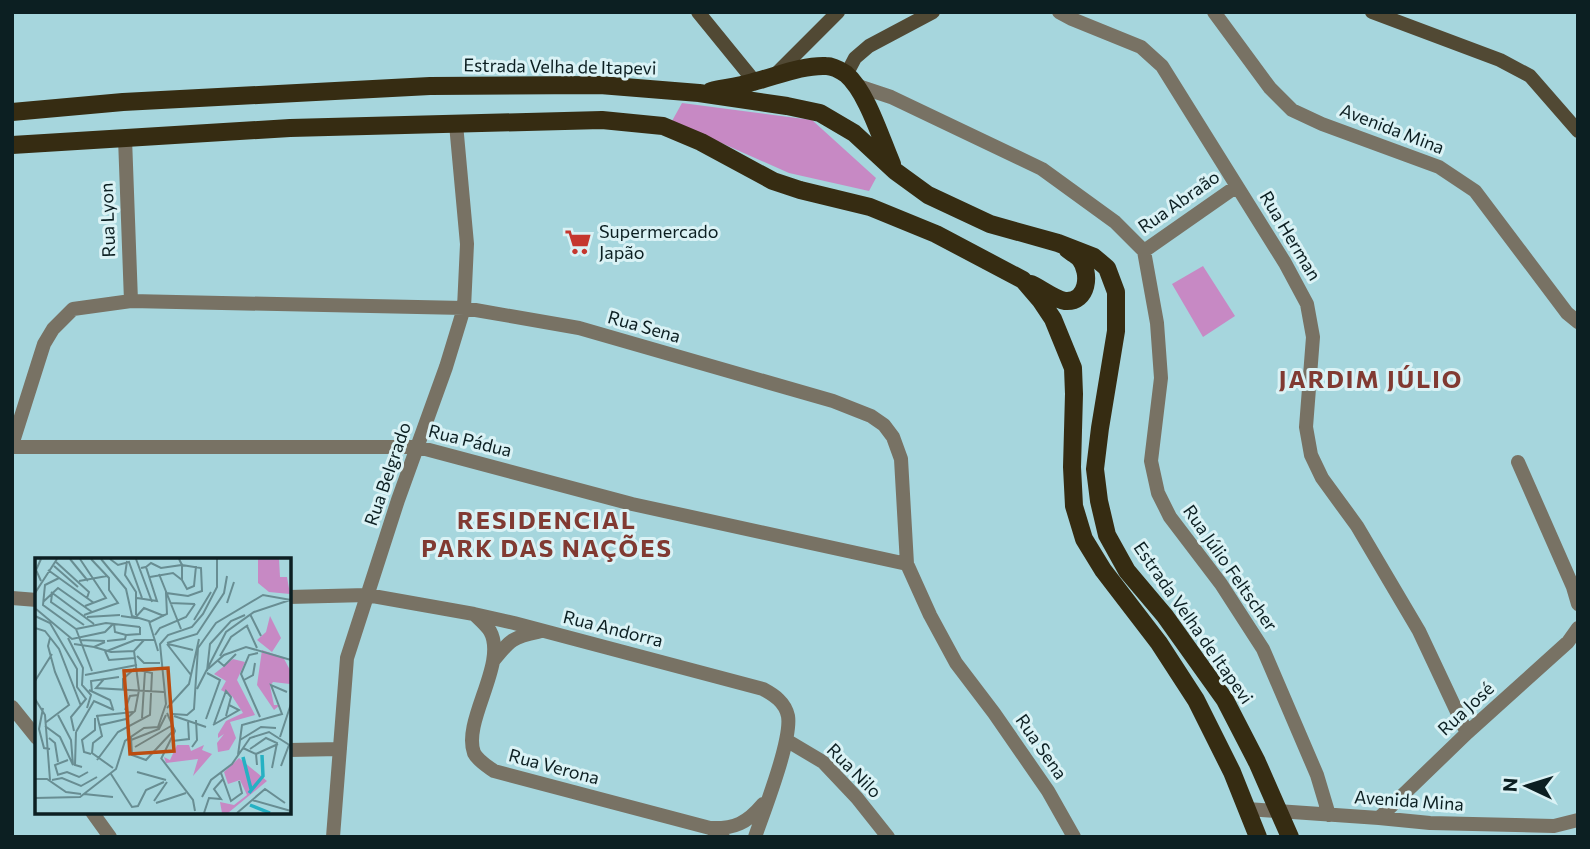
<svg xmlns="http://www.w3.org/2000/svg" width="1590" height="849" font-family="Commissioner,sans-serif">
  <rect width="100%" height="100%" fill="#a6d6dd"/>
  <path fill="#c789c4" d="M682 103 812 120 876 178 869 191 789 173 672 121Z
    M1203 266 1235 316 1203 337 1172 284Z"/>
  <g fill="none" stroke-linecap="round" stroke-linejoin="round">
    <path stroke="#787264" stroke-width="14" d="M1059 12 1072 19 1141 47 1162 66 1285 263 1307 304 1313 337 1306 427 1311 455 1322 478 1357 526 1419 631 1467 733
      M1214 12 1270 88 1292 110 1322 124 1439 167 1475 191 1567 313 1578 322
      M855 85 891 97 1042 169 1115 222 1144 251 1157 323 1161 378 1151 461 1158 493 1170 517 1221 584 1263 649 1317 775 1329 815
      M125 138 131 301
      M1144 251 1237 186
      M12 445 44 344 53 329 73 309 131 301 464 308 579 328 833 401 871 416 884 425 893 437 901 459 907 564 930 615 956 663 994 713 1048 791 1074 837
      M12 447H418L632 504 907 564
      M1518 462 1573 587 1578 604
      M289 597 367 595 474 614 514 623 763 689C774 695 785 702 788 716 792 740 764 811 755 837
      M12 598 37 600
      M475 615C480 620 486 625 490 631 508 663 462 721 474 753 478 761 487 766 494 771L710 828 723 837
      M494 660C510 640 513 637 538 632
      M12 707 37 738
      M786 740 823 762 857 798 888 837
      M289 750 340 749
      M1247 809 1379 818 1430 823 1554 826 1578 820
      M92 812 110 837
      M1379 818 1467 733 1568 642 1578 628
      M710 828C735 829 747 823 763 804
      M333 837 347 658 398 500 446 367 464 308 467 244 456 124"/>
    <path stroke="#514934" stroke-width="14" d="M698 12 755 82
      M1372 12 1500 60 1530 76 1578 131
      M775 75 838 12
      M846 75 855 58 869 46 933 12"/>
    <path stroke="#362c12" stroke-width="18" d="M711 91C725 88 740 86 753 82 777 76 802 65 826 66 833 66 840 70 846 74 867 92 881 139 892 164
      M12 112 123 102 430 86 600 85 699 93 787 106 820 113 854 133 895 171 928 195 990 224 1058 243 1094 257 1107 268 1116 292V331L1100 428 1095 469 1099 501 1107 535 1127 571 1165 616 1225 700 1257 762 1290 837
      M12 145 290 128 602 120 663 126 701 142 773 181 800 190 870 207 936 234 1023 280 1041 301 1053 319 1073 368 1074 394 1072 467 1074 506 1084 539 1103 570 1159 643 1196 700 1232 772 1258 837
      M1031 284C1040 288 1056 300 1065 301 1088 303 1091 273 1080 259 1077 255 1070 252 1067 249"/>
  </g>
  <defs>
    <g id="supermarket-bare" transform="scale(2.1)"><path d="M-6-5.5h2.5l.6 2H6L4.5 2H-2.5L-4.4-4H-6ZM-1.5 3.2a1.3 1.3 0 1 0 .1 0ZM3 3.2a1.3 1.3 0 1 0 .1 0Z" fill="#c5372e" stroke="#daf2f5" stroke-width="2.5" paint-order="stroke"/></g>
  </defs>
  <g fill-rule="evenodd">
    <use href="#supermarket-bare" x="578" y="242"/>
  </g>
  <g text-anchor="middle" stroke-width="6" stroke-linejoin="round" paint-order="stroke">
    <g font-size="18" fill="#0c1f22" stroke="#daf2f5">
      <text transform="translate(560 67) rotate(1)" y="6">Estrada Velha de Itapevi</text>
      <text transform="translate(1392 129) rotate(21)" y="6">Avenida Mina</text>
      <text transform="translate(1179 202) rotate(-35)" y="6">Rua Abraão</text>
      <text transform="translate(108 220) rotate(-92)" y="6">Rua Lyon</text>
      <text transform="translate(1290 236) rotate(59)" y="6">Rua Herman</text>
      <text transform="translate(644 327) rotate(16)" y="6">Rua Sena</text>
      <text transform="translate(470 441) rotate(14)" y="6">Rua Pádua</text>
      <text transform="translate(388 474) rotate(-71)" y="6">Rua Belgrado</text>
      <text transform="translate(1230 568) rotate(55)" y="6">Rua Júlio Feltscher</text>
      <text transform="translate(1193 623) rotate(55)" y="6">Estrada Velha de Itapevi</text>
      <text transform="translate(613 629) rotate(14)" y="6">Rua Andorra</text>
      <text transform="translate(1466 709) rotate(-43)" y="6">Rua José</text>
      <text transform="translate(1041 747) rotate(55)" y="6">Rua Sena</text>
      <text transform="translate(554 767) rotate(15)" y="6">Rua Verona</text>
      <text transform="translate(854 771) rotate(45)" y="6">Rua Nilo</text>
      <text transform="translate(1409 801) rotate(4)" y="6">Avenida Mina</text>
    </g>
    <g font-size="18" fill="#0c1f22" stroke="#daf2f5" text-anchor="start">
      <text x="599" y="238">Supermercado<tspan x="599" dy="21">Japão</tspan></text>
    </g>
    <g font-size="24" font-weight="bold" letter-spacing="2" fill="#813a32" stroke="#daf2f5">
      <text x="1371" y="388">JARDIM JÚLIO</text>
      <text x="547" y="529">RESIDENCIAL<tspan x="547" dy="28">PARK DAS NAÇÕES</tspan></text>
    </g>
  </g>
  <g transform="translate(35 558)">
    <rect width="256" height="256" fill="#a6d6dd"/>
    <path d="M223 1H244L245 19H252L255 36 234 34 223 25ZM235 58 246 80 237 94 222 82 231 74ZM227 92 248 99 255 112V126L238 124 235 128 239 147H245L239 152 222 127ZM198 101 210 104 202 122 220 157 195 164 201 180 194 192 183 194 182 185 189 176 183 180V176L191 163 208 155 197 138 186 132 191 123 179 116ZM142 187H154L156 193 169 187 167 192 177 196 158 218 163 201 131 205 129 199 135 202ZM204 200 232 223 193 255H187L185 244 199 247 212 237 205 222 193 226 189 214Z" fill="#c789c4"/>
    <path fill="none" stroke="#26b1c3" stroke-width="3.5" d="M208 199 216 231M214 235 228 218 227 197M215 247 235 255"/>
    <path fill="none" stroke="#688d92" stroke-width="2" d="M35 1 53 23M45 1 71 40 50 48M66 1 91 31 97 58 114 63 123 93M75 1 83 7 94 4 107 40M101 1 117 44M92 3 90 17 101 34V57M21 4 54 34 52 40M19 8 43 29M111 9 116 5 126 10 147 7V22L138 15 115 19M13 12 59 45M124 16 146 71M24 20 10 27 8 47 41 71M147 22 152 31 159 28 161 8M6 23 1 12 6 1M44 23 72 18M16 34 59 66M0 35 22 1M17 36 16 44 49 67M102 40 122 43 111 9 106 10M8 44 23 30 57 54M135 45 160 46M192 45 199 24M1 51 37 81 70 74 78 66M215 56 226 78M49 57 83 45 74 32V20L56 1M0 58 15 65 42 111V129L51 141 36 159 39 173M86 58 100 60 109 50 129 58M52 59 85 57M159 62 176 34M115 64 132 56 131 35 153 38 167 33 166 10 147 7 144 1M79 66 80 74 91 77 105 76V69M212 68 222 90M0 70 10 73 24 91 46 148M41 71 71 65 105 69M41 71 57 113M120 77 125 70 151 59 160 46M33 80 48 110 47 127 56 137 52 150M45 82 70 83M72 83 90 81 91 77M132 85 162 76 189 35 192 18M39 86 59 89 70 84M132 86 156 117M133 86 158 92M59 89 76 94 99 93 109 82M70 93 74 102 100 100M72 93 100 82H119M223 95 214 97 206 116 225 159M102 98 109 105H125M185 98 196 79 213 67M182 102 189 108 201 96M173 111 189 97 211 89 256 102M172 113 175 86 196 63 210 57M50 117 102 107M69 121 61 130 129 134M209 122 218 117 220 105M0 123 17 96M162 131 191 74 219 54 255 42M54 132 75 142 78 151M57 134 56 123 84 119M0 141 10 157 15 222M8 150 4 171 9 190 15 191M132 150 154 126 164 81M90 152 95 138 103 137M138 156 152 157 159 151 163 90 181 65 228 37 256 42M62 157 67 178 58 185 57 195 78 210M61 158 98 154M139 158 171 169M107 160 110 113M171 161 185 122 172 115M10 165 34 147 20 114 13 88 15 80M179 166 191 133 196 139 191 158M65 167 91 161 100 153 104 132 99 93M178 167 204 152 194 147M10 168 25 179 38 207 36 182 23 157M41 174 59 143 79 152M41 174 40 207 47 209M96 179 97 197 111 202 139 172M245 179 256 146M14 180 20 185 23 204M96 182 124 171 131 157M205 182 226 169 241 170M137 183 154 181 153 163M100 189 136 168M157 189 162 182 161 162M208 190 221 196 222 207M215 191 231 180 242 185 237 210M56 196 49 194 47 182 60 172V160M221 196 243 186M203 197 207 167 247 156 236 127 252 134M126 200 158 242 160 253M126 201 140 173 132 155M62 202 83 174 115 157 117 115 99 111 88 121V131M246 208 254 187M102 214 131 222M186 215 196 243 207 235 204 223M76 216 97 249 103 248 111 232 129 224M22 217 32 214 44 219 53 214M23 217 20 207 33 202M0 221H12L31 234 46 236M17 222 27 220 46 228 62 219M49 236 78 239M167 239 176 222 197 206 215 180 234 174 256 188M0 240 45 239 81 211 90 183 109 170 123 169 131 146 125 86 133 77 157 69 168 56 182 29V1M217 242 256 253M119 243 132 224M121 245 151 235M169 255 174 240 186 241 179 231 188 221M202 255 230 231 250 245"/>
    <path fill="#bc4d10" fill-opacity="0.15" stroke="#bc4d10" stroke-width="3.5" d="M133 110 139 193 95 196 89 113Z"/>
    <rect width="256" height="256" fill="none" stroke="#0c1f22" stroke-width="3.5"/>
  </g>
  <rect width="1590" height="849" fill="none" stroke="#0c1f22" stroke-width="28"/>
  <g transform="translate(1527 786) rotate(274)" stroke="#daf2f5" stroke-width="5" paint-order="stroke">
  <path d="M0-5L12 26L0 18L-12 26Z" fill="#0c1f22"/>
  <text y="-10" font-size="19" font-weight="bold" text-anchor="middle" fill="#0c1f22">N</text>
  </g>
</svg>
